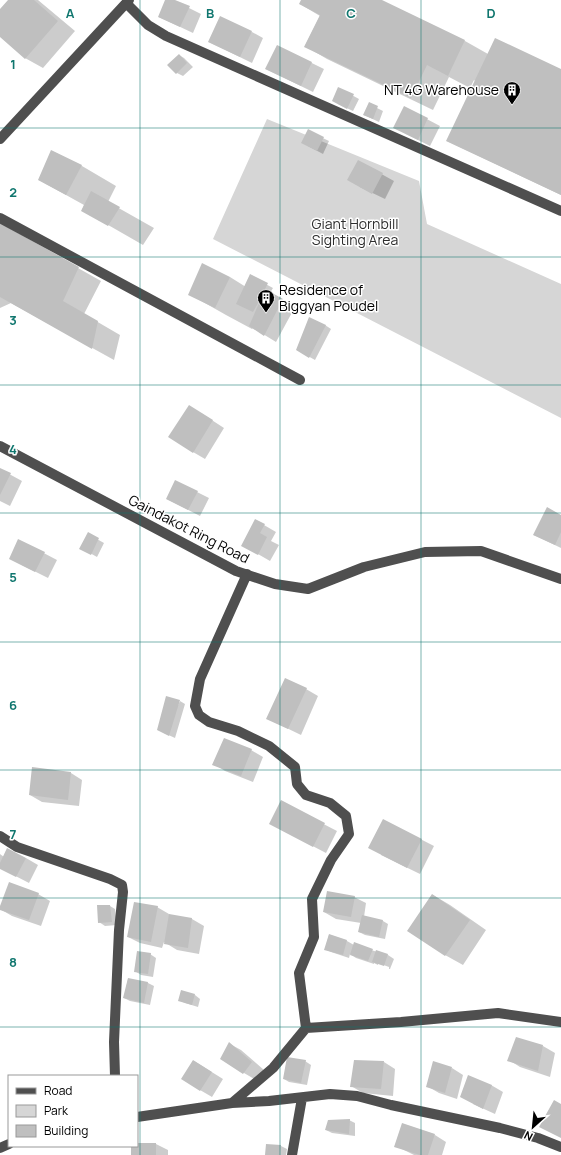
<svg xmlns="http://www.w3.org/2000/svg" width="561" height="1155" font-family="Manrope,sans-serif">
  <rect width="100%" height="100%" fill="#fff"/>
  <path fill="#d6d6d6" d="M267 119 419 181 427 224 561 284V418L213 239Z"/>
  <path fill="#0003" d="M9 0H38L75 31 43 68 25 58 0 36V10Z
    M167 0H173L201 14 193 33 159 17Z
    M302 0H380L465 41 488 54 561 70V195L447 141 475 81 474 80 470 88 449 77 433 110 327 59 305 46 320 16 300 4Z
    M252 32 263 38 252 63 209 42Z
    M277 46 324 69 313 92 266 69Z
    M179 55 184 58 193 67 183 76 177 73Z
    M339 88 359 99 353 111 338 104Z
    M369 104 383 111 379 122 364 115Z
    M404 107 440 126 430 146 406 134Z
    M308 131 329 141 323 154 308 146Z
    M52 151 82 166 116 186 108 202 154 228 143 245 82 210 84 205 39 180Z
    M358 161 394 181 385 199 360 187Z
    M0 224 101 281 84 314 120 335 114 360 11 303 0 308Z
    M251 276 273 288 270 293 295 307 276 342 253 328 252 329 226 315 189 294 230 277 246 287Z
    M325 325 331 329 315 360 297 350Z
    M201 413 224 428 205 459 193 452Z
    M0 469 22 481 10 506 0 501Z
    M197 492 209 498 200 516 167 499Z
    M561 516V548L534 535Z
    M264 525 276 532 271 541 279 545 270 561 242 545Z
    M88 534 104 543 97 557 81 548Z
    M19 540 57 560 48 578 22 565Z
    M306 689 318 696 301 735 268 719Z
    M180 701 185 704 175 738 164 733Z
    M251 750 263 757 253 782 225 771 214 764Z
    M71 773 82 780 79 806 42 802 30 795Z
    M281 802 337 831 326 853 282 830Z
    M383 820 434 846 420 874 381 855Z
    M0 854 4 857 26 858 38 865 29 883 0 868Z
    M38 894 50 901 41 926 12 916 0 909Z
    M433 895 450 905 486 930 463 965 445 955Z
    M354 897 366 903 364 917 383 921 388 924 385 939 365 935 359 932 361 923 336 919 324 912Z
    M110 906 115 909 117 925 105 926 99 922Z
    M157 907 169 914V916L192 919 204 926 199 954 177 950 164 942 162 948 140 943 128 937Z
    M329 935 347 941 354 945 388 955 394 959 390 969H389V967L378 963V965L374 963V964L356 958 350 954 349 958 331 952 325 949Z
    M150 954 156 958 153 977 141 975 135 971Z
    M128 979 148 983 154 986 150 1005 130 1001 124 998Z
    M195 995 200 999 198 1007 185 1003 179 1000Z
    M230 1044 241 1050 264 1070 256 1080 244 1073Z
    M543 1046 555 1053 550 1077 520 1067 509 1060Z
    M194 1061 223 1079 212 1097 200 1090Z
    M305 1061 311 1065 307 1085 289 1082 284 1079Z
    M384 1062 395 1069 393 1096 363 1093 351 1086Z
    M452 1068 463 1075 457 1099 439 1093 427 1086Z
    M491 1085 503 1092 495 1114 473 1104Z
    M349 1120 355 1123V1136L332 1133 326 1130Z
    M435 1135 446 1142 442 1155H414L396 1146Z
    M137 1144H156L168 1150V1155H132V1146H137Z
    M281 1146 287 1149 286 1155H266Z"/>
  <path fill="#bfbfbf" d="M8 0H34L58 21 25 59 0 37V9Z
    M165 0H175L190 6 180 27 158 17Z
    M301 0H382L465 40 448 76 427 65 411 98 304 47 320 15 299 4Z
    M220 16 252 31 240 57 208 42Z
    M495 38 561 69V195L446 141Z
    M277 45 312 62 301 86 265 69Z
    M179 54 187 63 176 74 167 65Z
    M338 87 354 94 347 109 332 101Z
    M369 102 378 106 373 119 363 115Z
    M404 106 428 118 418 140 393 128Z
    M308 129 324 137 317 151 301 143Z
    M51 150 82 165 66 195 38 180Z
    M358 160 383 173 372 194 347 180Z
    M91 191 120 207 108 226 81 211Z
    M0 223 79 267 63 301 98 321 92 349 0 297Z
    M202 263 230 277 215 308 188 295Z
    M250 274 268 283 265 289 283 299 264 336 249 326 263 294 253 312 236 304Z
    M309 317 326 325 309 358 296 350Z
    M189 405 213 420 193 453 168 437Z
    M0 468 11 473 0 495Z
    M175 480 198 491 188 510 166 499Z
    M547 507 561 515V532L555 545 533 535Z
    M255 519 265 524 260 533 267 537 258 555 241 546Z
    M88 532 99 538 91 555 79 549Z
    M18 539 45 552 35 572 9 559Z
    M285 678 307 688 288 729 266 719Z
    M166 696 180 700 169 736 157 730Z
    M224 738 252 749 241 776 212 765Z
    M32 767 71 772 68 800 29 795Z
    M281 800 325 823 313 847 269 824Z
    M383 819 422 839 407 868 368 848Z
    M7 848 26 858 16 877 0 869V863Z
    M9 882 39 893 29 920 0 910V906Z
    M327 891 355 896 351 917 323 912Z
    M432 894 470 920 445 956 407 931Z
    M134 902 158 906 151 942 127 937Z
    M97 905H110L112 922 98 923Z
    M169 914 192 918 188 948 164 944Z
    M362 915 383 920 379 937 358 932Z
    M329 934 347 940 343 955 324 950Z
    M354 942 373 949 368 961 350 955Z
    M376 950 388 954 384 966 372 962Z
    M137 951 151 953 148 974 134 972Z
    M128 978 148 982 144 1003 123 998Z
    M181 990 195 994 192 1005 178 1001Z
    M516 1037 543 1045 538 1071 507 1061Z
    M229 1042 252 1062 243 1074 220 1059Z
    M287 1057 306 1060 301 1083 283 1079Z
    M193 1060 212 1072 200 1091 181 1079Z
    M354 1060 384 1061 381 1089 350 1087Z
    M433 1061 452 1067 445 1093 426 1087Z
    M468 1075 492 1085 483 1109 460 1097Z
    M554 1100 561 1104V1138L539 1127Z
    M350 1119 349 1134 325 1130 328 1120Z
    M402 1123 435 1134 428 1155H420L394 1147Z
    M137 1143H156V1155H131V1146H137Z
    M266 1144 281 1145 280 1155H265Z"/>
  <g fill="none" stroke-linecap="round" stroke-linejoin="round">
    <path stroke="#4f4f4f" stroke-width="10" d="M126 3 148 25 166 36 561 211
      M0 139 129 0
      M0 218 300 380
      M0 446 236 571 275 584 308 589 364 567 425 552 481 551 561 579
      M247 574 200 679 195 706 199 715 209 722 238 731 269 746 295 767 297 784 306 795 330 803 346 816 349 834 331 860 312 899 314 937 299 973 306 1028
      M0 836 17 847 110 879 122 885 123 892 119 930 114 1042 115 1076
      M232 1103 273 1068 306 1028 401 1022 498 1013 561 1022
      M137 1117 232 1103 269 1101 330 1094 357 1096 391 1105 500 1128 538 1138 561 1147
      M0 1148 9 1144
      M292 1155 302 1098"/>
  </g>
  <path fill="none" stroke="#0f766e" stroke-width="1" stroke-opacity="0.55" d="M140 0V1155M280 0V1155M421 0V1155M0 128H561M0 257H561M0 385H561M0 513H561M0 642H561M0 770H561M0 898H561M0 1027H561"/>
  <defs>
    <g id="building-pin" transform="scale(0.9)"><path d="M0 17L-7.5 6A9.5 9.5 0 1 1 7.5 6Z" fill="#000" stroke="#fff"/><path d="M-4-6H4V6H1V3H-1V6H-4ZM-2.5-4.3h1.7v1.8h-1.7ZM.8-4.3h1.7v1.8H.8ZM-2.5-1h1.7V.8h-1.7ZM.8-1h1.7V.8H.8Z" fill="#fff"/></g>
  </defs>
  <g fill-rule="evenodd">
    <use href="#building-pin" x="512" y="90"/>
    <use href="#building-pin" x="266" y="298"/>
  </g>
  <g text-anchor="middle" stroke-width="3" stroke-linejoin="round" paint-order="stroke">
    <g font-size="14" fill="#000" stroke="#fff" text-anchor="end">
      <text x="499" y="95">NT 4G Warehouse</text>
      <text x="279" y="295" text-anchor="start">Residence of<tspan x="279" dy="16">Biggyan Poudel</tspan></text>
    </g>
    <g font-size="14" fill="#2d2d2d" stroke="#fff">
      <text x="355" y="229">Giant Hornbill<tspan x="355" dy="16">Sighting Area</tspan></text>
    </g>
    <g font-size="14" fill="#000" stroke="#fff">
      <text transform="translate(189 529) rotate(27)" y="5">Gaindakot Ring Road</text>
    </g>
  </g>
  <g font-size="13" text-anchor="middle" font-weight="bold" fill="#0f766e" stroke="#fff" stroke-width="3" stroke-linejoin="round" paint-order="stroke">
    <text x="70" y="18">A</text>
    <text x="210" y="18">B</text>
    <text x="351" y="18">C</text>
    <text x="491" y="18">D</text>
    <text x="13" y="69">1</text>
    <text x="13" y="197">2</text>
    <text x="13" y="325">3</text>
    <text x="13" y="454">4</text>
    <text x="13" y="582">5</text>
    <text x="13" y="710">6</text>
    <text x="13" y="839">7</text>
    <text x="13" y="967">8</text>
  </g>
  <rect x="8" y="1075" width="130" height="72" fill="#ffffff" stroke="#999999"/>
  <rect x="16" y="1088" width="20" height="6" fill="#4f4f4f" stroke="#999999"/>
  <text x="44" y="1095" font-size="12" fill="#000000">Road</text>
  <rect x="16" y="1105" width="20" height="12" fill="#d6d6d6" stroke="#999999"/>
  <text x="44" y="1115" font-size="12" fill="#000000">Park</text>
  <rect x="16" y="1125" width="20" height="12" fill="#bfbfbf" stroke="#999999"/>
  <text x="44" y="1135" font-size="12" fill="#000000">Building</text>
  <g transform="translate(533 1127) rotate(207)" stroke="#ffffff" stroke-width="3" paint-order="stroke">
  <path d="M0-3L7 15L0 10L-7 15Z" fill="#000000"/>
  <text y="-6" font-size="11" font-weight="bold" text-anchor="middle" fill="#000000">N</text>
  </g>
</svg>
